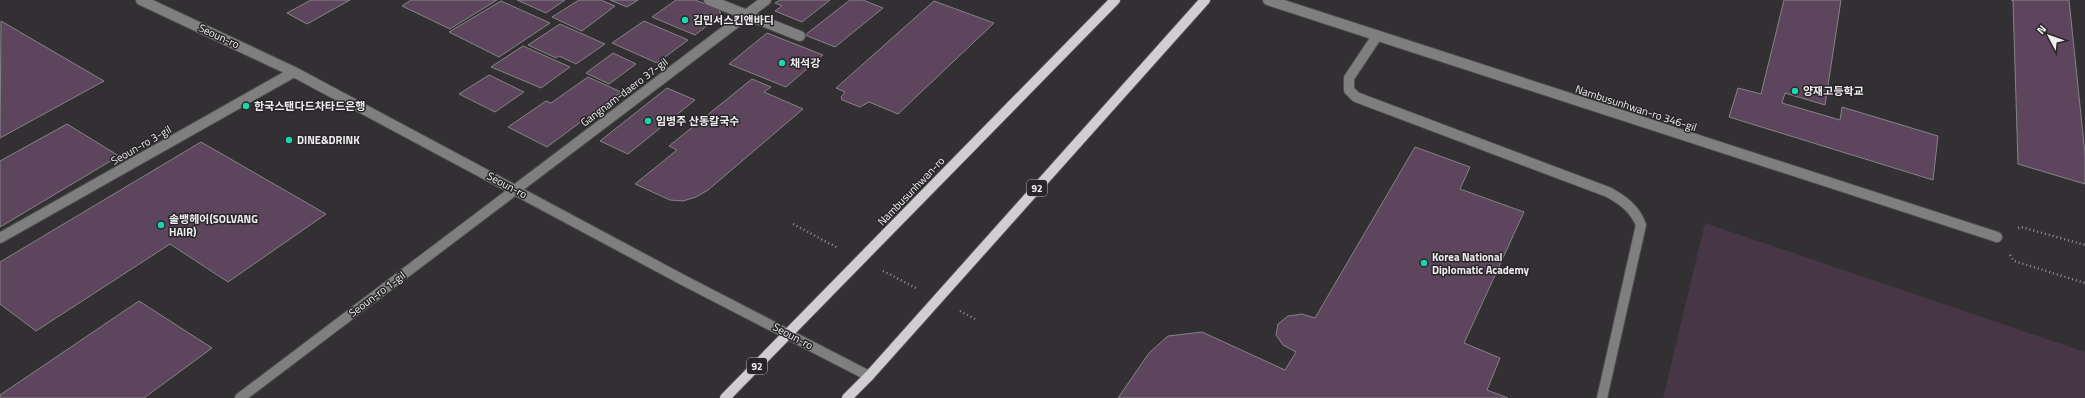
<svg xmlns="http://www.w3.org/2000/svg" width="2085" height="398" font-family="'Titillium Web','Noto Sans KR',sans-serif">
  <rect width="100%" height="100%" fill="#323032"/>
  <path fill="#463646" d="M1705 223 2085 352V398H1663Z"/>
  <path fill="#5d465d" stroke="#858385" d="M311 0H350L307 24 287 13Z
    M411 0H497L450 29 402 6Z
    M517 0H565L546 13Z
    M579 0H601L615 6 582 31 552 17Z
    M610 0H638L627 7Z
    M676 0H695L719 9 721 15 695 35 652 17Z
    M780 0H830L802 22 775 11 782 6 775 3Z
    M850 0H863L883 8 835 47 805 35Z
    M1784 0H1841L1825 105 1785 93 1782 103 1840 120 1842 107 1938 136 1933 180 1729 117 1738 88 1761 94Z
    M2011 0H2069L2085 154V184L2018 164 2013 1Z
    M501 1 550 23 499 57 449 32Z
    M934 1 994 23 898 114 869 102 860 107 842 100 841 97 845 92 836 88Z
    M1 21 104 81 0 138Z
    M644 21 688 40 657 63 612 43Z
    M560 24 605 44 576 64 559 56 556 58 528 45Z
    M767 33 823 55 786 87 729 64Z
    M523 46 570 67 541 88 491 67Z
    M613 53 636 64 609 84 586 73Z
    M489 75 524 92 495 112 459 94Z
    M588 77 621 92 547 147 508 127 546 101 551 103Z
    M752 79 771 87 764 92 803 109 708 190 696 197 683 201 670 200 635 184 677 150 669 146Z
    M667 88 695 100 628 154 600 141Z
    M67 124 119 156 0 227V161Z
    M201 142 326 214 228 282 170 244 36 331 0 304V262Z
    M1415 147 1470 167 1460 189 1524 212 1464 343 1500 358 1487 390 1508 398H1118L1149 353 1168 336 1202 332 1285 370 1296 352 1283 345 1276 335 1278 324 1288 316 1302 314 1315 318Z
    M139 301 212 348 144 398H0V395Z"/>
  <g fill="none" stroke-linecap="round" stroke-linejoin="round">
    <g stroke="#504e50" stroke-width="12">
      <path id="minor" d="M141 0 294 72 683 280 869 376
        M709 0 800 36
        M1268 0 1997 237
        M1377 36 1349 78V90L1356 97 1608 192C1623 200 1635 209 1641 225L1602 398
        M0 238 294 72
        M240 398 766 0"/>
    </g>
    <g stroke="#504e50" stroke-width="12">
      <path id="major" d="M725 398 1115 0
        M847 398 869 376 1205 0"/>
    </g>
    <path stroke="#959395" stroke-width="2.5" stroke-dasharray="1 3" stroke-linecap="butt" d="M793 224 838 248
      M2018 228 2021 227 2085 245
      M2010 255 2014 261 2085 283
      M883 271 916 288
      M960 311 977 320"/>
    <use href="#minor" stroke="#807f80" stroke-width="10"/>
    <use href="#major" stroke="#d0ced0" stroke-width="10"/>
  </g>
  <g fill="#1bd5b1" stroke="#282628" stroke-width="1.5">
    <circle cx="685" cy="20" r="4"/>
    <circle cx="782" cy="63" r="4"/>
    <circle cx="1795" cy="91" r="4"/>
    <circle cx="246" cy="106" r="4"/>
    <circle cx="648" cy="121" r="4"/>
    <circle cx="289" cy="140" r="4"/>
    <circle cx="161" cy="225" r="4"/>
    <circle cx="1424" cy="263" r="4"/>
  </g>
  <g text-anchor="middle" stroke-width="3" stroke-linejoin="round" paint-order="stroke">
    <g fill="#282628" stroke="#b3b1b3" stroke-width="1">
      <rect x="1027" y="180" width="20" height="16" rx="3"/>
      <rect x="747" y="358" width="20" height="16" rx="3"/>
    </g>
    <g font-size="10" font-weight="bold" fill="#efedef">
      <text x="1037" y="192">92</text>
      <text x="757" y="370">92</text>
    </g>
    <g font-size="11" font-weight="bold" fill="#efedef" stroke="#282628" text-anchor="start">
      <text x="693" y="24">김민서스킨앤바디</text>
      <text x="790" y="67">채석강</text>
      <text x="1803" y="95">양재고등학교</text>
      <text x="254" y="110">한국스탠다드차타드은행</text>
      <text x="656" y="125">임병주 산동칼국수</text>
      <text x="297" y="144">DINE&amp;DRINK</text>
      <text x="169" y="223">솔뱅헤어(SOLVANG<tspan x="169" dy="13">HAIR)</tspan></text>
      <text x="1432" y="261">Korea National<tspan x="1432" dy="13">Diplomatic Academy</tspan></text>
    </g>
    <g font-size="11" fill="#efedef" stroke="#282628">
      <text transform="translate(219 36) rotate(25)" y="4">Seoun-ro</text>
      <text transform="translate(624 92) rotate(-37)" y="4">Gangnam-daero 37-gil</text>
      <text transform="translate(1636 108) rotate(18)" y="4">Nambusunhwan-ro 346-gil</text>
      <text transform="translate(141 145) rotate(-30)" y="4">Seoun-ro 3-gil</text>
      <text transform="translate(507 185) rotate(28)" y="4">Seoun-ro</text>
      <text transform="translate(911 191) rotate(-46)" y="4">Nambusunhwan-ro</text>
      <text transform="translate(377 294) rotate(-37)" y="4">Seoun-ro 1-gil</text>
      <text transform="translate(793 336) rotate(28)" y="4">Seoun-ro</text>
    </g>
  </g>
  <g transform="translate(2049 36) rotate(311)" stroke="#282628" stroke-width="3" paint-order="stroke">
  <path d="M0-3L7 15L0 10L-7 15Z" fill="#efedef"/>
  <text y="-6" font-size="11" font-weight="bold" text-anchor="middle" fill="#efedef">N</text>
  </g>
</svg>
